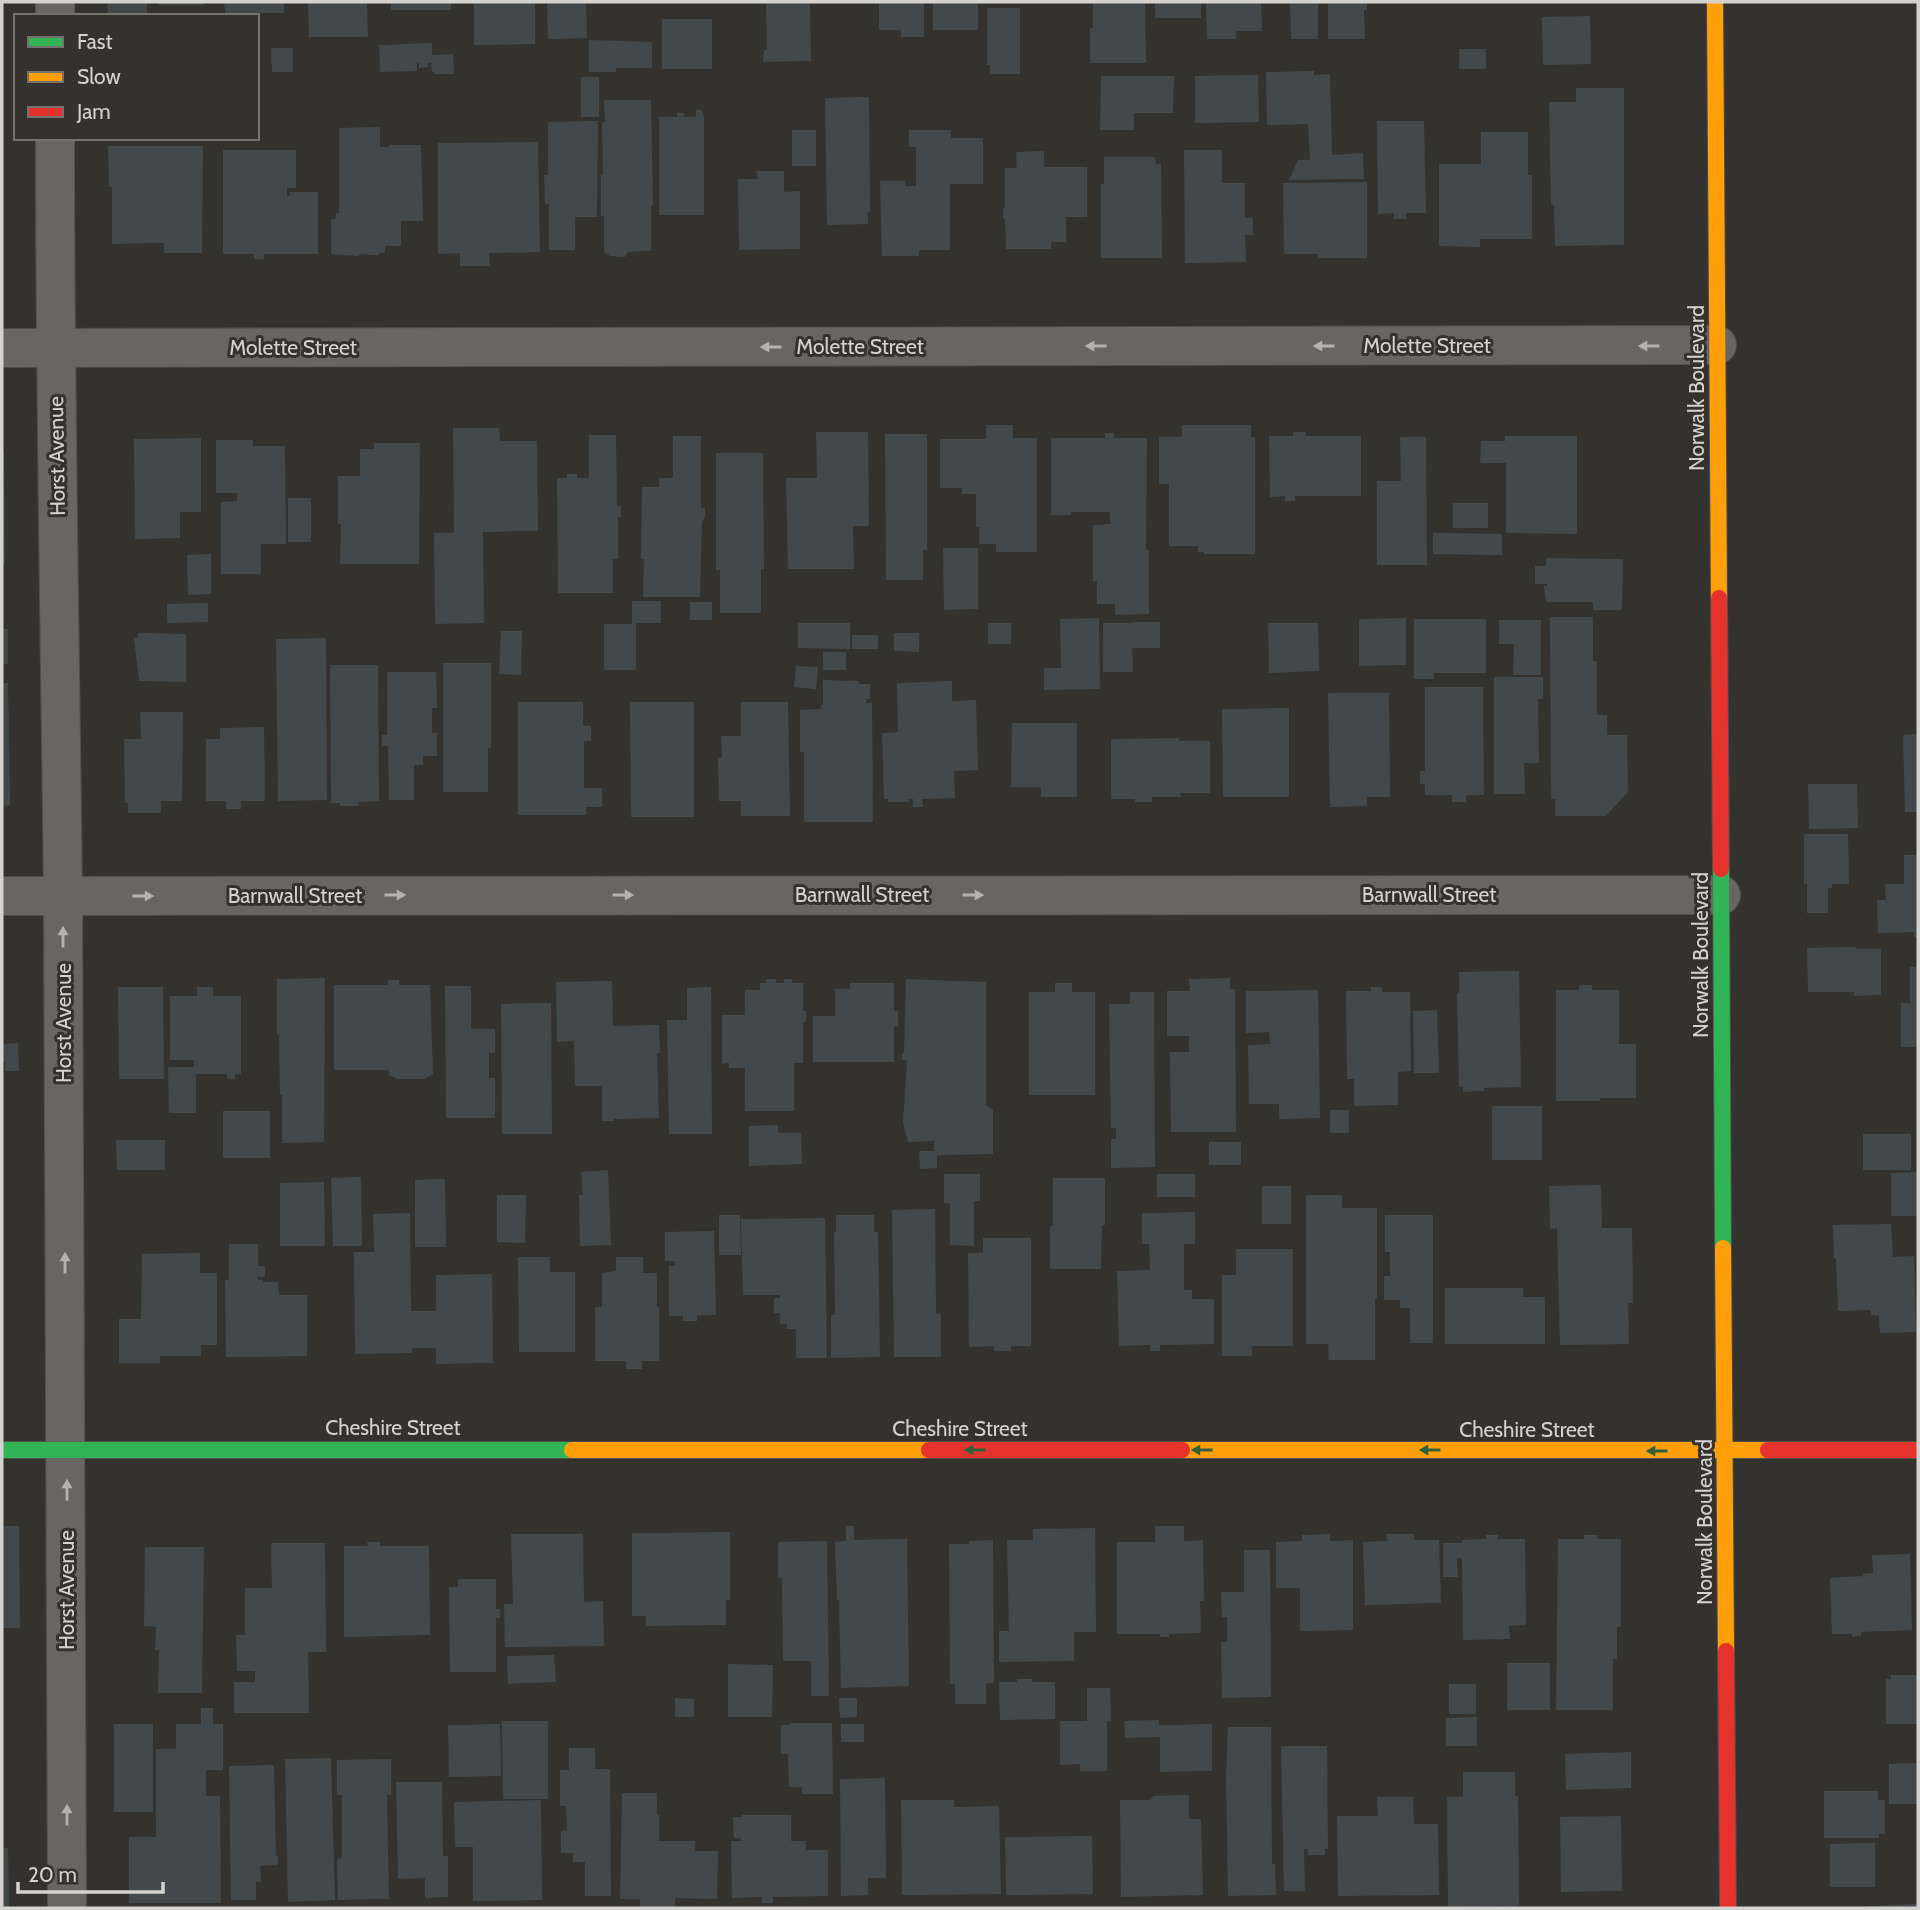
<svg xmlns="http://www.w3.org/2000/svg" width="1920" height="1910" font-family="Cabin,sans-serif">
  <rect width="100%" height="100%" fill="#34322f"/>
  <path fill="#43494a" d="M107 2H147V16H108Z
    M159 2H204V5H159Z
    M224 2H284V13H225Z
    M308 2H367L368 37H309Z
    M391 2H451V10H391Z
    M474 2H535V44L474 45Z
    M547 2H586L587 38 548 39Z
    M879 2H924V37H901V30H879Z
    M933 2H978V30H933Z
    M1093 2H1145L1146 63H1090V28H1093Z
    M1155 2H1201V18H1155Z
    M1206 2H1261L1262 31H1236V39H1207Z
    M1290 2H1318V39H1291Z
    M1328 2H1367V10H1364L1365 39H1328Z
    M766 3H810L811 61 763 62 764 50H767Z
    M987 8H1020V74H990V65H987Z
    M1590 16 1591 64 1543 65 1542 17Z
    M662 19H712V69H662Z
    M589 40 652 42V68H616V72H589Z
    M432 43V55L453 54 454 74H434V72H432L431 63H428V67L419 68V63H417V71L380 72 379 45Z
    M271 48H293V72H272Z
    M1459 49H1486V69H1459Z
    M1314 71V75L1330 74 1332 155 1363 153 1364 179 1289 180 1298 160H1310L1308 124 1267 125 1266 72Z
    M1258 75 1259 122 1195 123V76Z
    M1101 76H1174L1173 113H1134V130H1100Z
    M581 77H599V117H581Z
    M1576 88H1624V245L1555 246 1554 205H1551L1549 102H1576Z
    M869 97 870 212H868V224L827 225 825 98Z
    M604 100H651L653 205H651V251L628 252 625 257 610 256 604 252V216H601V175H603L602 122H605Z
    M696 110H702L704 117V215H659V117H677V113H684V117H696Z
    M598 121 597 217H575V250H549V204H545L544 175H548V122Z
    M1377 121H1424L1426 213H1406V219H1394V213L1378 214Z
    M380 127V147H389V145H421L423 221H401V246H385V253H379V255H367V254H359V256L331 254V219H336V213H339V128Z
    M792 130H816V166H792Z
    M909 130H951V138H983V184H950V250H919V256H882L880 181H905V186H916V147H909Z
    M1481 132H1528V175H1532V239H1480V247L1439 246V164H1481Z
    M538 142 540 252 489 253 490 266H460V253L438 254V143Z
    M108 146H203L202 253H164V243L112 244V187H109Z
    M223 150H296V188H287V196H290V192H318V254H264V259H254V254H223Z
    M1184 150H1222V183H1245V218H1253V235H1245L1246 262 1185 263Z
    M1044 151V167H1087V217H1066V242H1051V249H1006L1005 219H1003V208H1005V168H1017L1016 152Z
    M1104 157H1155L1156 164H1161L1162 258H1101V184H1104Z
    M757 171H784V192L800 191V249L739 250 738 179H758Z
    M1367 182V258H1318V254H1284L1283 183Z
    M986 425H1013V438H1037V552H996V544H979V527H976V494H962V488H940V439H986Z
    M1182 425H1251V437H1255V554H1204V552H1198V546H1169V484H1159V437H1182Z
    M453 428H499L500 441H537L538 531 483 532 484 623 435 624 434 533H454Z
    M816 432H868L869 526H853L854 569H788L786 478H817Z
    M1293 432H1306V436H1361V496H1295V501H1285V496L1270 497 1269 436H1293Z
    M1105 433H1114V438H1147L1146 550H1149V614L1115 615V604H1097V581H1093V525L1110 524V512H1071V515H1051V438H1105Z
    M885 434H927V550H923V580H886Z
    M589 435H616L617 506H621V517H618V559H613V593H558L557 478H567V474H577V478H589Z
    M673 436H701V508H705V517L702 522 700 597H643L644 559H641L642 487H659V478H673Z
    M1505 436H1577V534L1506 533V463H1480L1481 441H1505Z
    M1400 437H1426L1427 565H1377V481H1401Z
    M201 438V512H180V538L135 539 134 439Z
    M216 440H253V446H285L286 544H261V574H221V502L237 501V493H216Z
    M374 443H420L419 564H340L341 524H338V476H360V449H374Z
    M2 451H4L5 564H2Z
    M716 453H763L764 569H761V613H720V570H716Z
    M288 498H311V542H288Z
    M1453 503H1488V528H1453Z
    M1433 533 1502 534V555L1433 554Z
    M943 548H978V609L944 610Z
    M211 554V594L188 595 187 555Z
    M1546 558 1623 559 1622 610H1593V602H1546L1544 586H1547V584H1535V566H1546Z
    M632 601H661V623H636V670H604V624H632Z
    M690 602H712V620H690Z
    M208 603V622L167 623V604Z
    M1550 617H1593V661H1597V715H1607V735H1627L1628 792 1606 816H1555V799H1551Z
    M1099 618 1100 689 1044 690V668H1061L1060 619Z
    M1406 618V665L1359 666V619Z
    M1414 619H1486V673H1434V679H1414Z
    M1499 620H1541V675H1513L1514 644H1499Z
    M1133 622H1160V648H1132L1133 672H1103V623H1133Z
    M798 623H850V649L798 648Z
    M988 623H1011V644H988Z
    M1268 623H1318L1319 671 1269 673Z
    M2 629H8V664H2Z
    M501 631H522L521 675 499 674Z
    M138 633 186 634V682L139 681 134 638H138Z
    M894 633H919V652L894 651Z
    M852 635H878V649H852Z
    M326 638 327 800 278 801 276 639Z
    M823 652H846V670H823Z
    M443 663H491V748H488V792H443Z
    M330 665H378L379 801 358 802V806H340V803H331Z
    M796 666 818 667 816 689 794 687Z
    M387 672H436L437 708H432V733H437V756H423V765H414V800H389L388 746H382V735H387Z
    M1494 677H1543V699H1538L1539 763H1524L1525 794H1494Z
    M823 680 859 681V684H870V699H866V703H872L873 822H804V752H800V710L821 709V705H823Z
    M952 681V701L976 700 978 770 954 771 955 798 922 799 923 807H913V799H909V802H888V799H884L882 733 898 732 897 683Z
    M2 683H8L10 805 2 806Z
    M1425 687H1483L1484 795H1466V802H1452V795H1425V784H1420V771H1425Z
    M1328 693H1389L1390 797H1367V806L1330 807Z
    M518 702H583V726H591V741H584V788H602V807H586V815H518Z
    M630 702H694V817H631Z
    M741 702H788L790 816H741V801H719L718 758H722L721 736H741Z
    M1289 708V797H1223L1222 709Z
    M140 712H183L182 801H161V813H128V803H125L124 739H141Z
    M1012 723H1077V797H1041V787H1011Z
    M264 727 265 801H241V809H226V801H206V739H220V728Z
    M1918 734V812H1905L1903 735Z
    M1179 738V741H1210V793H1180L1181 797H1152V802H1135V799H1111V739Z
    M1808 784H1857L1858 828 1809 829Z
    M1804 834H1848L1849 884H1832V888H1828V913H1807V884H1804Z
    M1904 855H1918V937H1914V932L1878 933 1877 900H1886L1885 884H1904Z
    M1856 947V949H1881V995L1854 996V992H1808L1807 948Z
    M1910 967H1918V1047H1901V1003H1910Z
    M1519 971 1521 1087 1484 1088V1091L1463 1092V1087H1459L1457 993H1459V972Z
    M325 978 324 1142 282 1143V1095H280L279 1034H277V979Z
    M1230 978V989H1235L1236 1132H1171L1170 1052H1189V1036H1167V991H1190L1189 979Z
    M766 979H776V983H784V979H792V983H803V1011H806V1022H803V1063H794V1111H745V1068H729V1063L722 1064V1015H745V990H760V983H766Z
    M906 979 986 982V1105L993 1110V1154L937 1155V1168L920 1169 919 1151H934V1141L908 1142 903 1123 907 1060H902V1053H904Z
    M388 980H399V985H430L433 1074 424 1079H397L389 1075V1070H334V985H388Z
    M612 981 613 1026 659 1025 660 1053H657L659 1118 614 1119V1121H602V1086H575L574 1041 557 1042 556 982Z
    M850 983H894V1011H898V1026H894V1062H813V1016H835V989H850Z
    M1055 983H1072V992H1095V1095H1029V992H1055Z
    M1579 985H1592V990H1619V1044H1636V1098H1600V1101H1556V990H1579Z
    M445 986H471V1029H495V1053H489V1078H495V1118H446Z
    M118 987H163L164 1079H119Z
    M197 987H213V996H241V1074H235V1079H227V1074H196V1113H169L168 1067H194V1060H170V996H197Z
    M711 987 712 1134H669L667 1020H687V988Z
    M1371 987H1382V992H1410L1411 1071 1398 1072V1105L1354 1106V1079H1347L1346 991H1371Z
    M1318 990 1320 1118 1279 1119V1104H1249L1248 1045 1270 1044 1269 1032 1246 1033V991Z
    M1130 992H1154L1155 1167 1111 1168V1139H1116V1128H1111L1109 1004H1130Z
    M551 1003 552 1134H502L501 1004Z
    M1437 1010 1439 1073H1414L1413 1011Z
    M18 1043 19 1071H5V1062H2V1044Z
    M1492 1106H1542V1160H1492Z
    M1330 1110H1349V1133H1330Z
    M223 1111H270V1158H223Z
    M778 1125V1133H801L802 1164 749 1166V1126Z
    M1863 1134H1911V1170H1863Z
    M116 1140H165V1170H117Z
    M1209 1142H1241V1165H1209Z
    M608 1170 611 1245 580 1246 579 1195H583L581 1172Z
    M1918 1172V1216H1891V1173Z
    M944 1174H980V1201H974V1246L950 1245V1203H944Z
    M1157 1174H1195V1197H1157Z
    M361 1177 362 1246H333L331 1178Z
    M1053 1178H1105V1225H1102L1101 1269H1050V1226H1053Z
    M445 1179 446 1247H415V1180Z
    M324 1182 325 1246H280V1183Z
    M1601 1185 1602 1228H1632L1633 1303H1628L1629 1344 1560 1345 1557 1228 1550 1229 1549 1186Z
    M1262 1186H1291V1224H1262Z
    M497 1195H526L525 1243 497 1242Z
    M1306 1195H1342V1208H1377V1298H1375V1360H1329L1328 1344H1306Z
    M935 1209 936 1314H941V1357H894L892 1210Z
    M1195 1212V1244H1184V1290H1192V1299H1214V1344L1160 1345V1351H1150V1345L1119 1346 1117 1271 1150 1270 1149 1244H1142V1213Z
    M410 1213 411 1311H436V1275L492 1274 493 1363 436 1364V1348H412V1353L355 1354 354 1252H374L373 1214Z
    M719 1215H740L741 1255H719Z
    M836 1215H874V1232H878L880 1357 831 1358V1315H835L834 1232H836Z
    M1385 1215H1433V1343H1410V1308H1400V1300H1384V1276H1390V1252H1385Z
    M825 1218 827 1358H796V1329H787V1324H780V1313H774V1298H780V1295H743L741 1219Z
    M1891 1224 1893 1257 1914 1256 1916 1332 1880 1333 1879 1315H1871V1310L1838 1311 1836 1258H1834L1833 1225Z
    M714 1231 716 1315H697V1321H683V1316H669V1266H675V1261H665V1232Z
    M983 1238H1031V1346H1011V1351H994V1346L969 1347 968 1253H983Z
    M229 1244H258V1266H265V1277H258V1280H263V1282H278L279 1295H307V1356L226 1357 225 1280H229Z
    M1236 1249H1293V1346H1252V1356H1222V1275H1236Z
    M200 1253V1273H217V1345H201V1356H160V1363H119V1319H141L142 1254Z
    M518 1257H550V1272H575V1352H519Z
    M616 1257H643V1273H657V1307H659V1361H642V1369H626V1361H595V1307H602V1273L616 1271Z
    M1445 1288H1523V1297H1545V1344H1445Z
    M2 1526H19L20 1628H2Z
    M846 1526H854V1540L907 1539 909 1686 841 1688 839 1600H837L835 1542 846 1541Z
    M1155 1526H1184V1541L1203 1540 1204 1601H1200L1201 1633 1169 1634V1637H1160V1634H1117V1542H1155Z
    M1095 1528 1096 1632H1074V1661L999 1662V1631H1009L1007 1540H1033V1529Z
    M730 1532V1600H726V1625L646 1626V1616H632V1533Z
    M511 1534H583L584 1602 603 1601 604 1646 505 1647 504 1604H513Z
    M1330 1534V1541L1353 1540V1630L1300 1631V1588H1276V1542L1302 1541V1535Z
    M1386 1534H1414V1540H1439L1441 1603 1365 1605 1363 1542 1387 1541Z
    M1486 1535H1498V1539H1525L1526 1625 1509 1626 1510 1639 1463 1640 1462 1558H1457L1458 1577H1443V1543H1462V1540L1486 1539Z
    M1584 1535H1597V1539H1621V1627H1617V1659H1613V1710H1556L1558 1539H1584Z
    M993 1540 994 1683H986V1704H955V1684H950L949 1544H969V1541Z
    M827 1541 829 1696H811V1661H783L782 1578H778V1542Z
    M367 1542H380V1546H429L430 1635 344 1637V1546H368Z
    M271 1543H325L326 1652H308L309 1713H234V1682H255V1671H237L236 1635H245V1588H272Z
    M145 1547H204L202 1693H158L159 1650H155L156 1627 144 1626Z
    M1244 1550H1270L1271 1697 1222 1698 1221 1642H1227V1617H1222L1221 1592H1244Z
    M1910 1554 1912 1630 1861 1632V1636L1852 1637V1634H1832L1830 1578 1863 1576V1574L1873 1573 1872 1555Z
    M458 1579H496V1609H500V1618H496V1672H450L449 1587H458Z
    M554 1655 556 1682 508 1684 507 1656Z
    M1507 1663H1550V1710H1507Z
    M728 1664 773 1665 772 1717H728Z
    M1891 1675H1918V1724H1886V1679H1891Z
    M1017 1679H1032V1682H1055V1719L1000 1720 999 1682H1017Z
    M1449 1684H1476V1714H1449Z
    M1087 1688H1110L1111 1721H1107V1771H1080V1764L1060 1765V1721H1087Z
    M675 1698 694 1699V1717H675Z
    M839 1698H857V1717L840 1718Z
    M201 1708H213V1724H223V1770H206V1796H220L221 1903H129V1837H156V1749H176V1724H201Z
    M1477 1717V1746H1446V1718Z
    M1159 1720V1725L1212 1724V1771L1160 1772V1737L1125 1738 1124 1721Z
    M502 1721H548V1799H503Z
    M790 1723H832L833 1794H802V1787H789L788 1754H781V1725H790Z
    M114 1724H153V1812H114Z
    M500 1724 501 1776 449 1777 448 1725Z
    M841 1724H864V1742H841Z
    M1228 1727H1271L1272 1864H1275L1276 1895 1228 1896 1226 1777Z
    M1281 1746H1327L1328 1849H1325V1855H1308V1849H1304L1305 1891H1284Z
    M569 1748H595V1769H610L611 1896H585V1862H573V1853H561V1831L567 1830 566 1806H560V1770H569Z
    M1631 1752V1788L1566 1790 1565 1754Z
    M331 1758 335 1900 288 1902 285 1759Z
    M391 1759V1795H387L389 1899 338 1900 337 1859 342 1858V1795H337V1760Z
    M1918 1763V1804H1889V1764Z
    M274 1765 276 1856H278V1865L260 1866 261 1882H256V1900H231L229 1766Z
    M1463 1772H1515V1796H1518L1519 1906 1448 1907 1447 1797H1463Z
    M885 1778 886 1878H868V1895L841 1896 840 1779Z
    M396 1782H442L443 1856H448V1897L425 1898V1878L398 1879Z
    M1824 1791H1878V1800H1885V1834H1879V1838H1824Z
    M622 1793H657V1815H659V1841H695V1851H718L717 1899 675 1898V1908H640V1899H620Z
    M1189 1795V1819H1201L1203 1895 1121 1897 1120 1800H1150L1154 1796Z
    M1377 1797H1413L1414 1824H1438L1439 1895 1338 1896 1337 1816H1378Z
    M541 1800 542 1900 473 1901V1847H455L454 1802Z
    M901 1800H954V1807L999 1806 1001 1894 902 1895Z
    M742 1815H791V1841H806V1850H828V1896L773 1897V1903H762V1897L732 1898 731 1841H741V1838H734L733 1817H742Z
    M1621 1816 1622 1891 1561 1892 1560 1817Z
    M1092 1836 1093 1894 1006 1895 1005 1837Z
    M1875 1843V1887H1830V1844Z
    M2 1848H8L9 1908H2Z
    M1918 1904V1908H1868V1906Z"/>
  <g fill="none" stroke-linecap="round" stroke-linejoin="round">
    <g stroke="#504f4c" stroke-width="40">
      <path id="street" d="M55 2V16
        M55 138C55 390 60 642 63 894 66 1232 67 1570 67 1908
        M2 348 1717 345
        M2 896 1721 895"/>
    </g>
    <g stroke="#504f4c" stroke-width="18">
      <path id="fast" d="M1721 869 1723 1248
        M2 1450H572"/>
    </g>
    <g stroke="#504f4c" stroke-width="18">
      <path id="slow" d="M1715 2 1719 598
        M1723 1248 1726 1651
        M572 1450H929
        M1182 1450H1768"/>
    </g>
    <g stroke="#504f4c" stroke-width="18">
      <path id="jam" d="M1719 598 1721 869
        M929 1450H1182
        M1768 1450H1918
        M1726 1651 1728 1908"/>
    </g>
    <use href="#street" stroke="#676665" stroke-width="38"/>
    <use href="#fast" stroke="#30b455" stroke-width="16"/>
    <use href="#slow" stroke="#ff9f0a" stroke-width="16"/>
    <use href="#jam" stroke="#e5322d" stroke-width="16"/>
  </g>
  <defs><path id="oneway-solid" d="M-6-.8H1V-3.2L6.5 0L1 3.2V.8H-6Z" transform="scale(1.75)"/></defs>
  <g fill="#b3b2af">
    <use href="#oneway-solid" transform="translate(1096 346) rotate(180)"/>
    <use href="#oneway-solid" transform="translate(1324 346) rotate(180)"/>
    <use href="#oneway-solid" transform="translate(1649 346) rotate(180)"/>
    <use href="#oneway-solid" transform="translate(771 347) rotate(180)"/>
    <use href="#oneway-solid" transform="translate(395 895)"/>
    <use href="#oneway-solid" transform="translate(623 895)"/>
    <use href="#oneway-solid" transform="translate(973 895)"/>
    <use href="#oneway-solid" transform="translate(143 896)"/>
    <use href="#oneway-solid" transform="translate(63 937) rotate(-90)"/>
    <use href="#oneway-solid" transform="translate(65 1263) rotate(-90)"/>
    <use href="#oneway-solid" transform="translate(67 1490) rotate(-90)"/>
    <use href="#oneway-solid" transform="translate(67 1815) rotate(-90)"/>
  </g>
  <g fill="#33603c">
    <use href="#oneway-solid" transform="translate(975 1450) rotate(-180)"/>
    <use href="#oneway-solid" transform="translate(1202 1450) rotate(-180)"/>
    <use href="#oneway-solid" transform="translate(1430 1450) rotate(-180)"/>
    <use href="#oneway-solid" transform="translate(1657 1451) rotate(-180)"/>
  </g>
  <g text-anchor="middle" stroke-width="6" stroke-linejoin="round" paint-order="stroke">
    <g font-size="21" fill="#d4d2cf" stroke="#35322e">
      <text x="1427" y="353">Molette Street</text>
      <text x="860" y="354">Molette Street</text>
      <text x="293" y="355">Molette Street</text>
      <text transform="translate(1697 388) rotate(-90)" y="7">Norwalk Boulevard</text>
      <text transform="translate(57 456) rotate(-91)" y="7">Horst Avenue</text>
      <text x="862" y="902">Barnwall Street</text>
      <text x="1429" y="902">Barnwall Street</text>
      <text x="295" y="903">Barnwall Street</text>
      <text transform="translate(1701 955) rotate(-90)" y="7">Norwalk Boulevard</text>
      <text transform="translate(64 1023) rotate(-90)" y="7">Horst Avenue</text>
      <text x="393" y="1435">Cheshire Street</text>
      <text x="960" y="1436">Cheshire Street</text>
      <text x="1527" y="1437">Cheshire Street</text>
      <text transform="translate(1705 1522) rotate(-90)" y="7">Norwalk Boulevard</text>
      <text transform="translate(67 1590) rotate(-90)" y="7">Horst Avenue</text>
    </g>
  </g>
  <rect width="1920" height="1910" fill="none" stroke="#d4d2cf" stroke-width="7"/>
  <rect x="14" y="14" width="245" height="126" fill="#35322e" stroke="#75726e" stroke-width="2"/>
  <rect x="28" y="37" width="35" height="10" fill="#30b455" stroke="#75726e" stroke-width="2"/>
  <text x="77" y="49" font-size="21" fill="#d4d2cf">Fast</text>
  <rect x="28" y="72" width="35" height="10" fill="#ff9f0a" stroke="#75726e" stroke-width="2"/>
  <text x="77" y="84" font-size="21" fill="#d4d2cf">Slow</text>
  <rect x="28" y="107" width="35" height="10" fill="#e5322d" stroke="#75726e" stroke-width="2"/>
  <text x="77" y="119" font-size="21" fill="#d4d2cf">Jam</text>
  <path d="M18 1882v10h145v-10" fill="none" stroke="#d4d2cf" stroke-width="3.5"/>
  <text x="28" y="1882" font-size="21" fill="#d4d2cf" stroke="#35322e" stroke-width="5" paint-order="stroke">20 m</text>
</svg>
